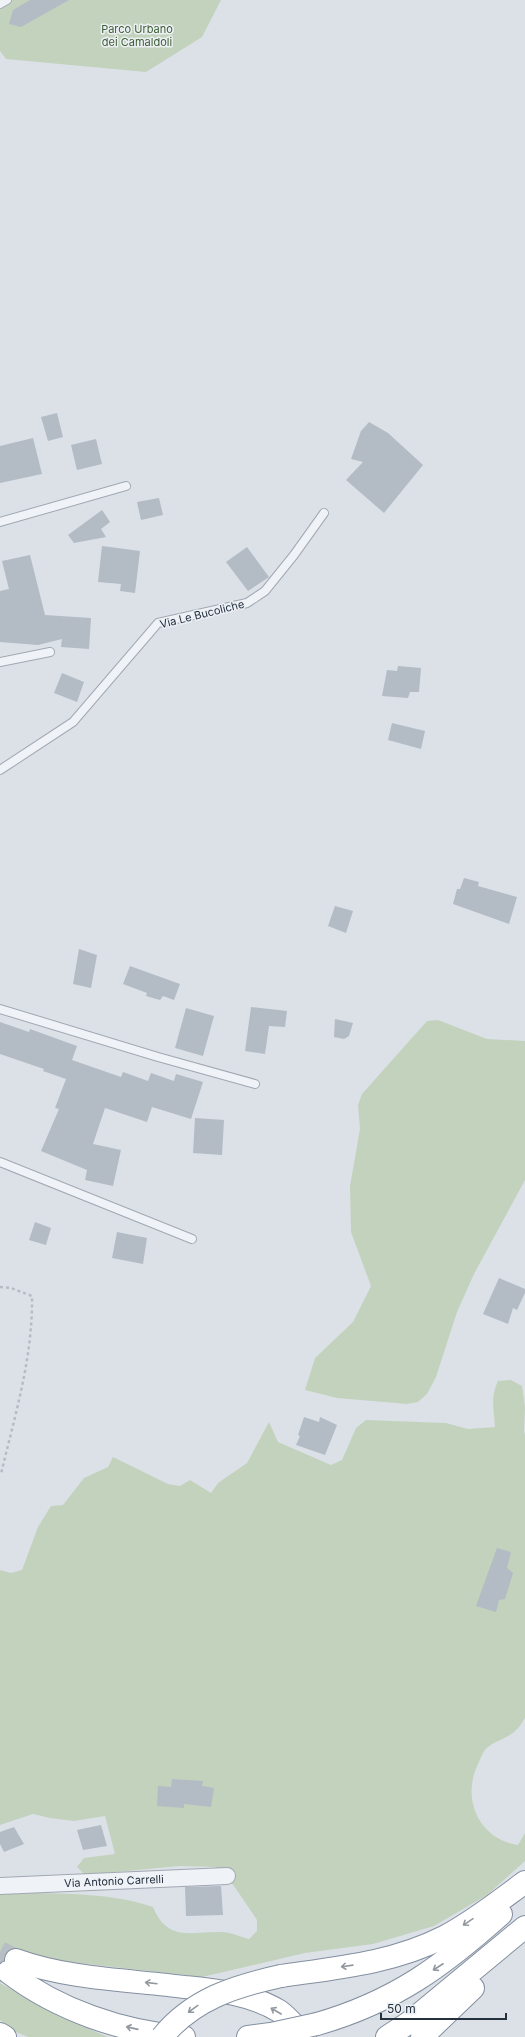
<svg xmlns="http://www.w3.org/2000/svg" width="525" height="2037" font-family="Inter,sans-serif">
  <rect width="100%" height="100%" fill="#dce1e8"/>
  <path fill="#c3d2bd" d="M0 0H221L202 37 146 72 6 59 0 51Z
    M438 1020 487 1039 525 1041V1180L474 1274 457 1312 436 1377 427 1394 418 1402 407 1404 337 1398 305 1390 315 1358 353 1322 371 1286 351 1232 350 1186 360 1129 358 1105 362 1094 427 1021Z
    M511 1380 522 1386 525 1407 524 1431 525 1435V1718C522 1722 520 1727 516 1730 508 1739 492 1741 485 1750 482 1754 480 1760 478 1764 461 1799 479 1839 518 1845L525 1833V1861L487 1895 434 1926 373 1944 305 1953 202 1977 17 1956 0 1983 58 2016 108 2037H28L16 2032 0 2020V1892C49 1894 107 1891 153 1907 168 1943 192 1931 222 1932 230 1932 241 1937 249 1939L257 1931V1920L234 1886 215 1867 179 1866 85 1875 77 1867 84 1858 115 1854 105 1816 74 1821 50 1818 33 1814 0 1825V1570L11 1573 22 1570 38 1527 51 1506 63 1505 84 1478 108 1467 113 1457 168 1484 180 1486 190 1480 211 1493 218 1483 247 1463 269 1422 278 1442 331 1465 342 1460 356 1428 366 1420 446 1423 468 1429 495 1427C494 1410 490 1398 498 1381Z"/>
  <path fill="#b3bbc5" d="M30 0H69L21 27 9 24 13 10Z
    M57 413 63 437 48 441 41 417Z
    M369 422 388 433 423 465 384 513 346 480 363 462 351 459 361 431Z
    M33 438 42 474 0 483V446Z
    M96 439 102 464 77 470 71 445Z
    M159 498 163 515 141 520 137 502Z
    M102 510 110 522 101 529 106 537 74 543 68 535Z
    M102 546 140 551 135 593 120 591 121 584 98 582Z
    M247 547 269 577 248 591 226 562Z
    M30 555 45 615 91 618 89 649 61 647 62 639 38 645 0 642V591L9 589 2 561Z
    M398 666 421 668 419 692H410L408 698 382 696 387 670 397 671Z
    M62 673 84 682 77 702 54 693Z
    M392 723 425 731 421 749 388 740Z
    M464 878 479 882 478 886 517 897 509 924 453 904 457 889H460Z
    M335 906 353 911 346 933 328 926Z
    M79 949 97 955 91 988 73 984Z
    M130 966 180 984 174 1000 163 996 160 1000 146 996 147 993 123 984Z
    M251 1007 287 1011 285 1027 269 1026 265 1054 245 1051Z
    M186 1008 214 1016 203 1056 175 1048Z
    M335 1019 353 1023 349 1036 344 1039 334 1037Z
    M0 1022 29 1032 30 1029 77 1046 72 1060 121 1077 123 1072 148 1081 151 1073 174 1081 176 1074 203 1082 191 1119 152 1107 147 1122 105 1108 93 1144 121 1150 113 1186 85 1180 87 1170 41 1151 59 1109 55 1108 66 1079 43 1071 44 1069 0 1054Z
    M195 1118 224 1120 222 1155 193 1153Z
    M35 1222 51 1228 46 1245 29 1240Z
    M117 1232 147 1238 143 1264 112 1258Z
    M499 1278 525 1289V1293L517 1310 513 1308 508 1324 483 1314Z
    M304 1417 319 1422 320 1417 337 1425 325 1455 296 1445 300 1436 298 1435Z
    M497 1548 511 1552 507 1568 513 1573 505 1599 499 1600 496 1612 476 1606Z
    M172 1779 203 1781 202 1786 214 1788 211 1807 184 1804V1808L157 1806 158 1786 171 1787Z
    M101 1825 107 1846 83 1850 77 1830Z
    M14 1827 24 1844 4 1852 0 1844V1832Z
    M221 1886 223 1915 186 1916 185 1887Z"/>
  <g fill="none" stroke-linecap="round" stroke-linejoin="round">
    <path stroke="#b7bec6" stroke-width="22" stroke-dasharray="22 11" stroke-linecap="butt" d="M0 1952 16 1960"/>
    <g stroke="#a1a8b2" stroke-width="10">
      <path id="lane" d="M0 4 7 0
        M0 522 126 486
        M0 662 50 652
        M0 770 73 722 158 623 247 603 265 591 294 555 324 513
        M0 1009 158 1057 255 1084
        M0 1162 192 1239"/>
    </g>
    <g stroke="#a1a8b2" stroke-width="18">
      <g id="street">
        <path id="s1" d="M0 1886 227 1876"/>
      </g>
    </g>
    <g stroke="#838fa0" stroke-width="24">
      <path id="highway" d="M16 1960C68 1979 130 1980 185 1987 216 1990 251 1994 279 2011 288 2017 297 2029 305 2037
        M8 1972C58 2010 122 2032 184 2037
        M281 1976C336 1968 393 1963 444 1937 473 1922 499 1901 525 1882
        M317 2024C394 2002 443 1966 501 1914
        M0 2034 5 2037
        M248 2037 271 2034
        M387 2037 410 2022 525 1927
        M422 2037 473 1988"/>
    </g>
    <path stroke="#b6bcc3" stroke-width="2.5" stroke-dasharray="3 3" stroke-linecap="butt" d="M0 1287 11 1288 32 1296C33 1357 15 1415 1 1474"/>
    <use href="#lane" stroke="#eff2f6" stroke-width="8"/>
    <use href="#street" stroke="#eff2f6" stroke-width="16"/>
    <use href="#highway" stroke="#fff" stroke-width="22"/>
    <g stroke="#838fa0" stroke-width="24" stroke-linecap="butt">
      <path id="highway-bridge" d="M271 2034 317 2024
        M162 2037C193 1999 235 1986 281 1976"/>
    </g>
    <use href="#highway-bridge" stroke="#fff" stroke-width="22"/>
  </g>
  <defs><path id="oneway-shaft" d="M-6 0H5M1.5-3L5.5 0L1.5 3" fill="none" stroke-width="1.6" stroke-linecap="round" stroke-linejoin="round"/></defs>
  <g stroke="#92989f">
    <use href="#oneway-shaft" transform="translate(468 1922) rotate(146)"/>
    <use href="#oneway-shaft" transform="translate(347 1966) rotate(172)"/>
    <use href="#oneway-shaft" transform="translate(438 1967) rotate(147)"/>
    <use href="#oneway-shaft" transform="translate(151 1983) rotate(-173)"/>
    <use href="#oneway-shaft" transform="translate(193 2009) rotate(144)"/>
    <use href="#oneway-shaft" transform="translate(276 2011) rotate(-150)"/>
    <use href="#oneway-shaft" transform="translate(132 2028) rotate(-167)"/>
  </g>
  <g text-anchor="middle" stroke-width="3" stroke-linejoin="round" paint-order="stroke">
    <g font-size="11" fill="#3b5c31" stroke="#ecf0f5">
      <text x="137" y="33">Parco Urbano<tspan x="137" dy="13">dei Camaldoli</tspan></text>
    </g>
    <g font-size="11" fill="#25303f" stroke="#ecf0f5">
      <text transform="translate(202 614) rotate(-14)" y="4">Via Le Bucoliche</text>
      <text dy="4" stroke="none"><textPath href="#s1" startOffset="114">Via Antonio Carrelli</textPath></text>
    </g>
  </g>
  <path d="M381 2013v6h125v-6" fill="none" stroke="#25303f" stroke-width="2"/>
  <text x="387" y="2013" font-size="12" fill="#25303f" stroke="#ecf0f5" stroke-width="3" paint-order="stroke">50 m</text>
</svg>
